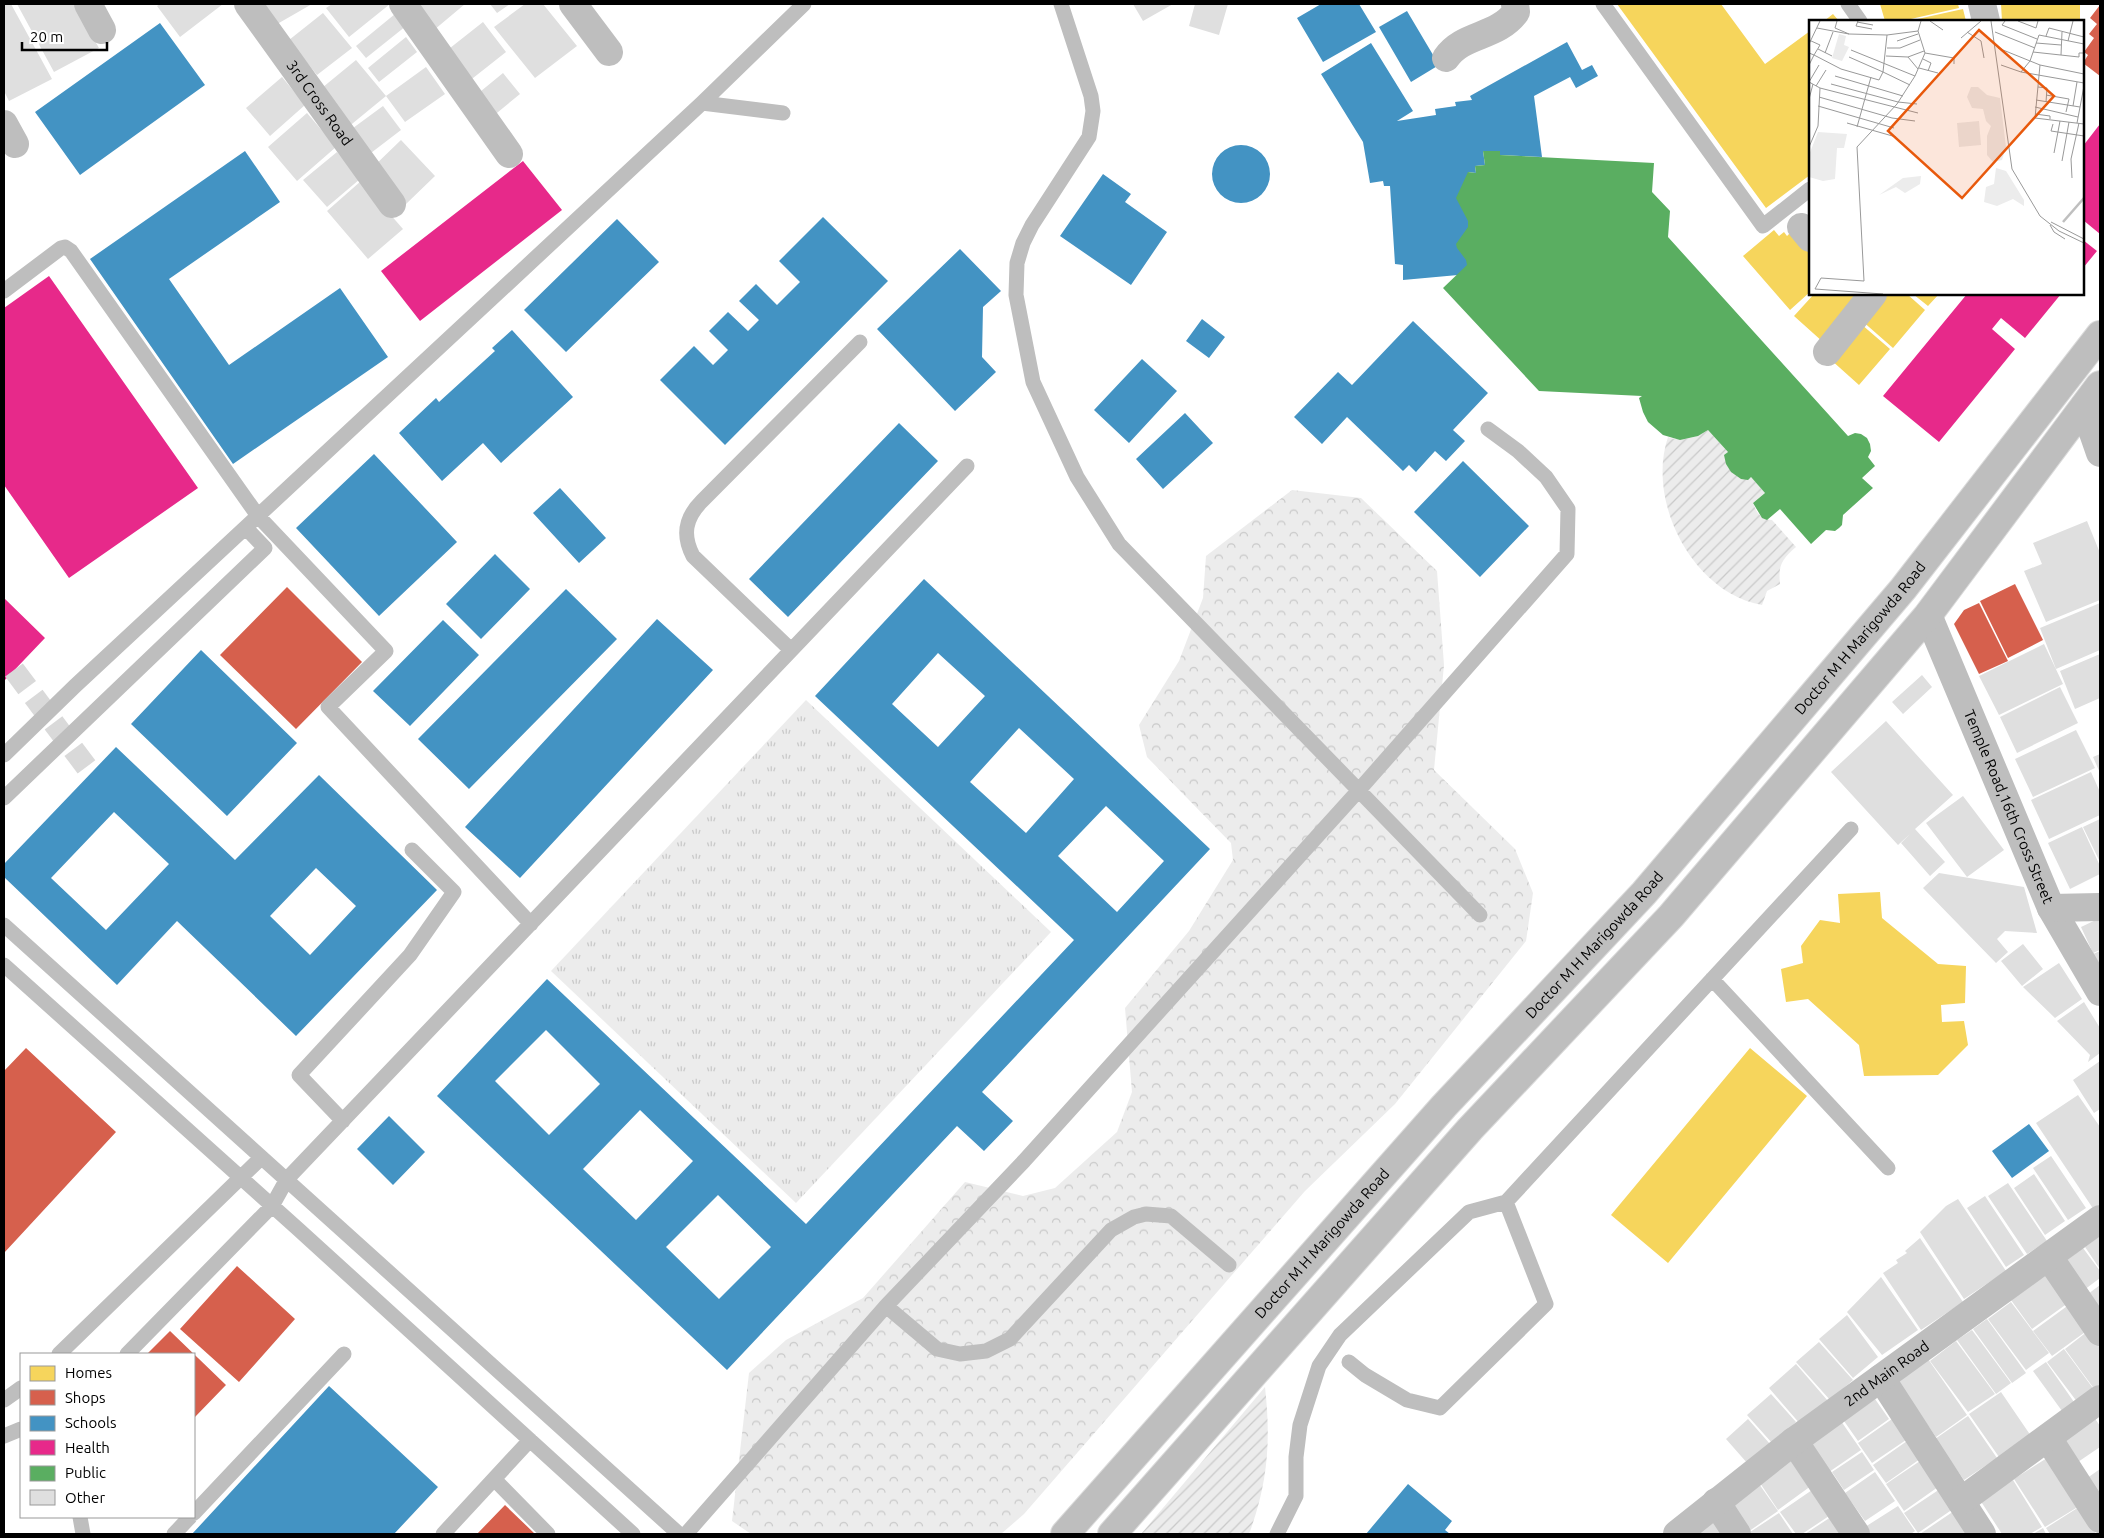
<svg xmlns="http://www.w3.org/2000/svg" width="2104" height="1538" font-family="Ubuntu,sans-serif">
  <defs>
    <pattern id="forest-crowns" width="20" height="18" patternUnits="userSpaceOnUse" patternTransform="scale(1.25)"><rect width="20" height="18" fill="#ececec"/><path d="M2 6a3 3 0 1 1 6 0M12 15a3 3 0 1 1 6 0" fill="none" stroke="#c9c9c9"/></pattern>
    <pattern id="park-tufts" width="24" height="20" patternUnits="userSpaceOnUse" patternTransform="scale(1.25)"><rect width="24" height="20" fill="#ececec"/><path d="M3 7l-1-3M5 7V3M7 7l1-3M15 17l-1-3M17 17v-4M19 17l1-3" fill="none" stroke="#c9c9c9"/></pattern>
    <pattern id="garden-furrows" width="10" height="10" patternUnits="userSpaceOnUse" patternTransform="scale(1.25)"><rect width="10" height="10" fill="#ececec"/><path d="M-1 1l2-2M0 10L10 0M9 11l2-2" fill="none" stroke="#c9c9c9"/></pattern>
  </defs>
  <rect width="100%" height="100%" fill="#fff"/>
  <path fill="url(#forest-crowns)" d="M1292 490 1361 498 1437 571 1444 665 1434 770 1515 849 1533 893 1526 941 1395 1104 1305 1191 1024 1514 1001 1534H751L732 1521 749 1373 786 1340 863 1298 965 1182 1023 1196 1055 1188 1117 1132 1132 1092 1125 1008 1189 931 1233 860 1231 843 1147 757 1139 725 1179 661 1203 598 1206 556Z"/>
  <path fill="url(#park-tufts)" d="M806 700 1051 932 796 1203 551 971Z"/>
  <path fill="url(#garden-furrows)" d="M1708 430 1728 452 1725 455 1731 471 1741 479 1751 477 1765 493 1753 503C1756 512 1761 520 1772 520L1796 547C1782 559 1778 565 1780 584L1767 591 1762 605C1693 593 1646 502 1668 437 1681 442 1696 438 1708 430Z
    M1265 1387C1271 1441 1268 1483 1249 1534H1141Z"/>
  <path fill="#f6d55c" d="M1617 4H1721L1765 64 1810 31V175L1766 208Z
    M1880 4H1958L1959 8 1902 21H1885Z
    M2001 4H2080V21H2002Z
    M1963 9 1966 21H1913V20Z
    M1833 14 1839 21H1824Z
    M1794 229 1810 247V292L1790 310 1743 256 1774 230 1779 236 1784 232 1787 236Z
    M1814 294H1855L1862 299 1823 342 1794 316Z
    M1884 294H1907L1925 310 1893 348 1861 320Z
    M1913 294H1939L1928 306Z
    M1861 324 1890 349 1859 385 1830 359Z
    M1880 892 1882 918 1938 964 1966 966 1965 1003 1941 1005 1942 1022 1964 1021 1968 1045 1938 1075 1864 1076 1859 1045 1808 999 1786 1002 1781 969 1803 963 1801 946 1820 920 1840 923 1838 894Z
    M1750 1048 1807 1096 1668 1263 1611 1215Z"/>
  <path fill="#d6604d" d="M2100 5V76L2083 63 2088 55 2084 52 2094 38 2089 34 2097 24 2090 18Z
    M2015 584 2043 640 2008 658 1980 601Z
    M287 587 362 662 296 729 220 655Z
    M1979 603 2008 661 1979 674 1954 624 1964 610Z
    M26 1048 116 1132 4 1253V1071Z
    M237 1266 295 1319 239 1382 180 1329Z
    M170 1331 226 1385 194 1418V1354H147Z
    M505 1505 535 1534H477Z"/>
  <path fill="#4393c3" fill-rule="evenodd" d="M1321 4H1359L1376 32 1323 62 1297 18Z
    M1407 11 1439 65 1411 82 1379 27Z
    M160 23 205 85 80 175 35 112Z
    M1567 42 1582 70 1592 65 1598 76 1576 88 1570 77 1534 96 1542 157 1500 155V151H1483L1485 165 1475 166 1476 173 1468 172 1480 273 1403 280V265L1395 264 1390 186H1384L1383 181 1370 183 1363 142 1321 74 1371 43 1413 111 1397 121 1436 115 1435 109 1456 106 1455 102 1472 100 1470 96Z
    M1212 174a29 29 0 1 1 58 0a29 29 0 1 1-58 0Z
    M245 151 280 202 169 279 229 365 340 288 388 357 233 464 90 259Z
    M1103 174 1131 194 1125 202 1167 232 1131 285 1060 236Z
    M823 217 888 281 725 445 660 380 694 346 713 365 728 350 709 331 728 312 748 331 759 320 739 301 756 284 777 305 800 282 779 261Z
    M617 219 659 262 566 352 524 310Z
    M960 249 1001 291 983 307 982 357 996 372 955 411 877 329Z
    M1202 319 1225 337 1209 358 1186 341Z
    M1413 321 1488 393 1453 430 1465 441 1446 461 1435 451 1416 472 1409 465 1403 471 1347 417 1322 444 1294 417 1338 372 1352 385Z
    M512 330 573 397 501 463 483 443 442 481 399 433 436 398 439 402 495 351 492 348Z
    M1142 359 1177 391 1129 443 1094 410Z
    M1185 413 1213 443 1163 489 1136 459Z
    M899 423 938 461 788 617 749 579Z
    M374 454 457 542 379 616 296 528Z
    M1463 461 1529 526 1480 577 1414 512Z
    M560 488 606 538 579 563 533 513Z
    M495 554 530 589 481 639 446 604Z
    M924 579 1210 849 982 1092 1013 1121 984 1151 957 1126 727 1370 437 1096 547 979 806 1224 1074 940 815 696ZM938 653 985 696 938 747 892 704ZM1019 728 1074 779 1026 833 970 782ZM1106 806 1164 861 1117 912 1058 856ZM546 1030 600 1084 549 1135 495 1081ZM640 1110 693 1161 636 1220 583 1169ZM718 1195 771 1247 719 1299 666 1247Z
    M566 589 617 639 469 789 418 739Z
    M657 619 713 670 520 878 465 827Z
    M443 620 479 655 410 726 373 691Z
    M201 650 297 743 227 816 131 724Z
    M116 747 235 860 319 775 437 890 296 1036 177 921 117 985 4 877V864ZM114 812 169 864 106 930 51 878ZM316 868 356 906 310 955 270 916Z
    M389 1116 425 1152 393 1185 357 1149Z
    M2029 1124 2049 1151 2012 1178 1992 1151Z
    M329 1386 438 1487 394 1534H192Z
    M1408 1484 1452 1521 1445 1530 1450 1534H1366Z"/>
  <path fill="#e7298a" d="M2100 124V234L2083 220V146Z
    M523 161 562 210 420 321 381 271Z
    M2083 240 2097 251 2083 268Z
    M49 276 198 488 69 578 4 485V308Z
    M1967 294H2061L2025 338 2001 318 1992 329 2015 349 1939 442 1883 396Z
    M4 598 45 638 4 681Z"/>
  <path fill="#5aae61" d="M1483 151H1500V155L1654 163 1652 192 1670 211 1668 237 1848 436 1855 433 1861 434 1867 438 1870 444 1871 451 1868 457 1875 466 1862 478 1873 488 1843 515 1842 525 1839 528 1835 531 1826 530 1811 544 1780 509 1767 520 1762 518 1753 503 1765 493 1751 477 1748 480 1741 479 1731 472 1726 464 1724 455 1728 452 1708 430 1698 436 1680 440 1663 435 1648 422 1643 412 1639 398 1642 396 1539 391 1443 288 1467 265 1466 260 1457 248 1456 244 1468 227V221L1456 198 1468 172 1476 173 1475 166 1485 165Z"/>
  <path fill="#dfdfdf" d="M4 4H11L52 79 9 101 4 91Z
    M17 4H74L99 48 54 72Z
    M160 4H223L180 37 157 6Z
    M257 4H312L272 27Z
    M332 4H390L349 37 326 8Z
    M411 4H465L434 30Z
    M490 4H510L497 13Z
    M525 4H543L577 46 535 78 494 27Z
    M1133 4H1173L1143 21Z
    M1195 4H1228L1219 35 1189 26Z
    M323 13 352 48 317 75 289 40Z
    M395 14 406 26 366 58 356 46Z
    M483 22 506 52 468 82 445 52Z
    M406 37 417 52 379 82 368 68Z
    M356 60 386 96 347 128 317 92Z
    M426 67 445 94 405 122 386 96Z
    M503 73 520 94 492 117 475 96Z
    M282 77 305 105 270 136 246 108Z
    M383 106 401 130 367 156 349 131Z
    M307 113 336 147 297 181 268 147Z
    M401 140 435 176 406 204 372 168Z
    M337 152 360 179 327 207 303 180Z
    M361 181 403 229 368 259 327 211Z
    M2087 521 2100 553V600L2046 622 2024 571 2042 564 2033 543Z
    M2100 603V650L2056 669 2040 628Z
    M2044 644 2063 684 1999 715 1979 676Z
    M2100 654V698L2075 709 2060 671Z
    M1922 675 1932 687 1903 714 1892 702Z
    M2060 687 2078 723 2017 753 2000 717Z
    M1886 721 1953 795 1915 829 1945 862 1930 876 1901 843 1910 834 1898 845 1831 772Z
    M2076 730 2095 768 2033 797 2015 759Z
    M2100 754V773L2093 757Z
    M2091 772 2100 792V815L2049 839 2031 800Z
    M1963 796 2004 850 1967 877 1926 823Z
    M2100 819V862L2083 827Z
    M2082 827 2100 866V874L2070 889 2048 843Z
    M1939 873 2024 887 2037 933 2005 931 1997 939 2008 952 1996 963 1923 888Z
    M2100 918V950L2093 953 2081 927Z
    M2023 944 2043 969 2022 986 2001 961Z
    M2100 951V969L2093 954Z
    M2059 963 2082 999 2055 1018 2023 987Z
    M2084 1002 2100 1028V1053L2088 1062 2090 1055 2057 1021Z
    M2100 1061V1109L2094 1113 2073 1080Z
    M2078 1095 2100 1127V1210L2096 1213 2036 1123Z
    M2051 1156 2086 1208 2068 1220 2033 1168Z
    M2034 1174 2065 1221 2045 1235 2014 1188Z
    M2008 1183 2047 1241 2027 1254 1988 1196Z
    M1985 1196 2024 1255 2006 1267 1967 1208Z
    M1958 1199 2006 1271 1964 1299 1920 1232 1946 1206Z
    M2100 1236V1269L2085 1247Z
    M1920 1238 1963 1302 1921 1330 1883 1273 1898 1263 1896 1260 1907 1253 1905 1251Z
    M2083 1248 2100 1271V1278L2080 1293 2060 1265Z
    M2047 1274 2068 1303 2032 1329 2011 1300Z
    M1881 1277 1918 1330 1882 1355 1847 1312Z
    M2100 1285V1319L2084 1297Z
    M2011 1302 2049 1353 2026 1370 1988 1319Z
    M2070 1304 2088 1330 2052 1356 2033 1331Z
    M1847 1315 1878 1357 1853 1378 1819 1339Z
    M1987 1319 2026 1373 2012 1383 1973 1329Z
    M1972 1330 2011 1383 1996 1394 1957 1340Z
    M2088 1331 2100 1348V1386L2095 1390 2065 1349Z
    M1956 1341 1995 1394 1968 1412 1930 1361Z
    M1819 1342 1853 1380 1830 1400 1796 1362Z
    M2064 1349 2095 1391 2078 1403 2047 1362Z
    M1928 1359 1967 1415 1936 1437 1897 1381Z
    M2046 1362 2074 1402 2062 1411 2033 1371Z
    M1796 1364 1828 1401 1801 1425 1769 1388Z
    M2001 1392 2031 1436 1999 1457 1969 1414Z
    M1771 1394 1796 1422 1772 1443 1747 1415Z
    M1875 1399 1889 1419 1858 1441 1844 1421Z
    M1968 1416 1997 1458 1964 1480 1935 1439Z
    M2094 1417 2100 1426V1447L2075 1464 2059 1441Z
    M1748 1419 1770 1444 1748 1464 1726 1439Z
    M1892 1419 1906 1440 1872 1463 1858 1443Z
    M1841 1421 1861 1450 1829 1472 1809 1443Z
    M1907 1441 1920 1459 1886 1483 1873 1465Z
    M1862 1452 1874 1470 1844 1490 1832 1472Z
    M1794 1454 1815 1483 1778 1510 1758 1480Z
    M2047 1458 2081 1505 2045 1527 2014 1479Z
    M1920 1461 1938 1487 1904 1511 1886 1484Z
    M2100 1469V1499L2083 1481Z
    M1875 1472 1895 1501 1865 1521 1845 1493Z
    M2013 1480 2042 1527 2030 1534H2002L1980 1500Z
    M1757 1481 1778 1511 1745 1534 1723 1505Z
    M1815 1488 1832 1514 1802 1534H1796L1780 1512Z
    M1940 1489 1953 1509 1918 1533 1904 1513Z
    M1898 1506 1915 1531 1911 1534H1870L1865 1527Z
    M2079 1507 2096 1534H2050L2046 1528Z
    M1954 1511 1970 1534H1920Z
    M1779 1513 1793 1534H1747Z
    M1834 1515 1847 1534H1805Z
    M1715 1516 1728 1534H1689Z
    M2043 1528 2046 1534H2033Z"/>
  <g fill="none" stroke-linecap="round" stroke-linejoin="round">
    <path stroke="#d9d9d9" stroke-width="22" stroke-dasharray="22 11" stroke-linecap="butt" d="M14 670 91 773"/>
    <g stroke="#dbdbdb" stroke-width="30">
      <g id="primary">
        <path id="s4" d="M1065 1534 1444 1106 1644 893 1903 589 2100 335"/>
        <path d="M1112 1534 1470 1129 1671 916 1928 615 2100 385"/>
      </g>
    </g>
    <path stroke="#bebebe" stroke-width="15" d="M1061 4 1091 96 1093 111 1089 137 1032 225 1023 243 1017 263 1016 295 1033 382 1077 477 1119 544 1480 915
      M1603 4 1763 226 1810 189
      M1848 4 1860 21
      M702 103 783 113
      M4 291 61 248 65 247 71 251 258 516 386 651 328 707 531 924
      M791 650 693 556C682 535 685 518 702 501L860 342
      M4 755 75 686 702 103 804 4
      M4 798 265 548 246 528
      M4 925 679 1534
      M4 965 298 1229 633 1534
      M1712 979 1888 1168
      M343 1121 299 1075 410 955 454 892 412 850
      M886 1306 937 1349 960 1354 986 1351 1010 1339 1111 1230 1134 1217 1146 1214 1171 1216 1229 1265
      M59 1354 261 1158
      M127 1354 272 1206 287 1179 967 466
      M1349 1362 1365 1375 1407 1400 1440 1408 1546 1304 1506 1202
      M4 1400 21 1388
      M4 1436 21 1429
      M495 1480 548 1534
      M194 1513 344 1354
      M80 1517 83 1534
      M174 1534 190 1517
      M443 1534 530 1440
      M686 1534 886 1306 1024 1161 1359 790 1567 554 1568 509 1546 477 1518 451 1488 429
      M1277 1534 1296 1496V1457L1300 1425 1319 1366 1340 1335 1469 1212 1506 1202 1851 829"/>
    <g stroke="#bebebe" stroke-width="28">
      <path d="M88 4 102 30"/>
      <path id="s1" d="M248 4 392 204"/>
      <path d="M403 4 509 154"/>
      <path d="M573 4 609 52"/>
      <path d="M1982 4 1986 21"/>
      <path d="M1446 58C1463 33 1497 38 1516 12L1515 4"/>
      <path d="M4 124 15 144"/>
      <path d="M1801 227 1810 238"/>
      <path d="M1827 352 1873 294"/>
      <path d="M2084 407 2100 453"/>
      <path id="s2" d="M1928 615 2051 908 2100 992"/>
      <path d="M2051 908 2100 907"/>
      <path d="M2049 1257 2100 1332"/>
      <path d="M1881 1378 1982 1534"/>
      <path d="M2048 1438 2100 1519"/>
      <path d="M1794 1441 1856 1534"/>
      <path d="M1961 1501 2100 1399"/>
      <path d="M1716 1502 1737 1534"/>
      <path id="s3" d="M1677 1534 1794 1441 2100 1219"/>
    </g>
    <use href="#primary" stroke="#bebebe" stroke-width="28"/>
  </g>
  <g text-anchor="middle" stroke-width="5" stroke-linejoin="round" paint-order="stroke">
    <g font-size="15" fill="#000" stroke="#fff">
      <text dy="5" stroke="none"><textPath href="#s1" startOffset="122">3rd Cross Road</textPath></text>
      <text dy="5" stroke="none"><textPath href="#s4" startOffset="1198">Doctor M H Marigowda Road</textPath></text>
      <text dy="5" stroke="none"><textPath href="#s2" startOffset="208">Temple Road,16th Cross Street</textPath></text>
      <text dy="5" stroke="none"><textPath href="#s4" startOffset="792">Doctor M H Marigowda Road</textPath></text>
      <text dy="5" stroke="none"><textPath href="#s4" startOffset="388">Doctor M H Marigowda Road</textPath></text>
      <text dy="5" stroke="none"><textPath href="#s3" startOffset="264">2nd Main Road</textPath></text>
    </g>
  </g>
  <g transform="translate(1809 20)">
    <rect width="275" height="275" fill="#fff"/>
    <path d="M9 112 38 114 35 128H28L26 159 14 161 0 157V135Z" fill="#ececec"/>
    <path d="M30 14 37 16 35 25 40 27 33 41 23 38ZM162 67H169L178 75 191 78 197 127 193 140 184 142 178 135V116L182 106 177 101 174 89 163 88 158 77ZM187 148 197 151 215 180V186L204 179 188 186 175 182 177 167 185 164ZM112 156 111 164 96 173 87 167 70 175 94 158Z" fill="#ececec"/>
    <path d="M170 101 172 125 150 127 148 103Z" fill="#ececec"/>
    <path fill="none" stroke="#bfbfbf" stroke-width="2.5" d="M254 202 275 178"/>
    <path fill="none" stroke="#999" stroke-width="1" d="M28 1 26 8 40 14 78 15M49 1 47 6 63 9M121 1 134 10M182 1 203 149 231 196 250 211 275 223M196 1 193 5 228 19M209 1 227 8 229 1M48 2 64 5M8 8 40 14M158 12 172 21 175 38M186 12 226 28M237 16 240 8 275 17M152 18 172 1M0 20 11 25 5 35 32 49 70 60 74 52 101 65M88 21 109 14M259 21 264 1M227 23 252 25M0 24 11 1M78 28H91L111 20M189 28 231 45 275 54M9 29 23 36M42 30 106 56M224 32 270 37V33H275M0 33 5 35 0 45M16 33 24 12M116 33 145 38V44M252 35 253 12M77 36 99 37M40 37 74 52 78 15 109 11M114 39 122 43 119 51M10 45 0 62 11 68 109 93M192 45 212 52 275 63M231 45 226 98 275 104M110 48 129 53M109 49 99 37 115 31M212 52 221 41 230 15 275 24M26 56 94 76M22 64 89 82 108 84M7 66 17 50M229 67 238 68 237 82M237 75 260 79 257 92M10 77 83 98 106 101M0 79 4 64M227 80 271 87M9 86 85 108M264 86 268 62M226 87 269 97M226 94 241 96V99M38 103 87 117M268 103 275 66M244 104 242 111 275 116M48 107 62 57M0 127 9 106 11 68M245 133 251 101M253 141 260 102M263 158 262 139 270 103M242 202 275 219M241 205 245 212 256 219M55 261 48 127 88 84 106 56 116 33 109 11 112 1M55 261 12 258 6 269 74 274"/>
    <path fill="#e8590c" fill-opacity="0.15" stroke="#e8590c" stroke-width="2.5" d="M170 10 245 76 153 178 79 111Z"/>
    <rect width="275" height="275" fill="none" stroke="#000" stroke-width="2.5"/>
  </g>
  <rect width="2104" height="1538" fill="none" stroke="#000000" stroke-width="10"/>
  <rect x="20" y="1353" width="175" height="165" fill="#ffffff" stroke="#999999"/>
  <rect x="30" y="1366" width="25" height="15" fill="#f6d55c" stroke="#999999"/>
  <text x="65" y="1378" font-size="15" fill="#000000">Homes</text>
  <rect x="30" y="1390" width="25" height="15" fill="#d6604d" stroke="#999999"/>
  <text x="65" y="1403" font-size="15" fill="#000000">Shops</text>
  <rect x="30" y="1416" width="25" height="15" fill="#4393c3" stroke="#999999"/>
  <text x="65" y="1428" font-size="15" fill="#000000">Schools</text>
  <rect x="30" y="1440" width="25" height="15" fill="#e7298a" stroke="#999999"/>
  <text x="65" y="1453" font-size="15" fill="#000000">Health</text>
  <rect x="30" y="1466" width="25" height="15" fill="#5aae61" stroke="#999999"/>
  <text x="65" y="1478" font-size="15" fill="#000000">Public</text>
  <rect x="30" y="1490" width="25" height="15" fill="#dfdfdf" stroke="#999999"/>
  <text x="65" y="1503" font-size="15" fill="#000000">Other</text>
  <path d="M22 42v8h85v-8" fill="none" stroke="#000000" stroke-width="2.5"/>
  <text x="30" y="42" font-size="15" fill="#000000" stroke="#ffffff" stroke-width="4" paint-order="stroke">20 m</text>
</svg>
